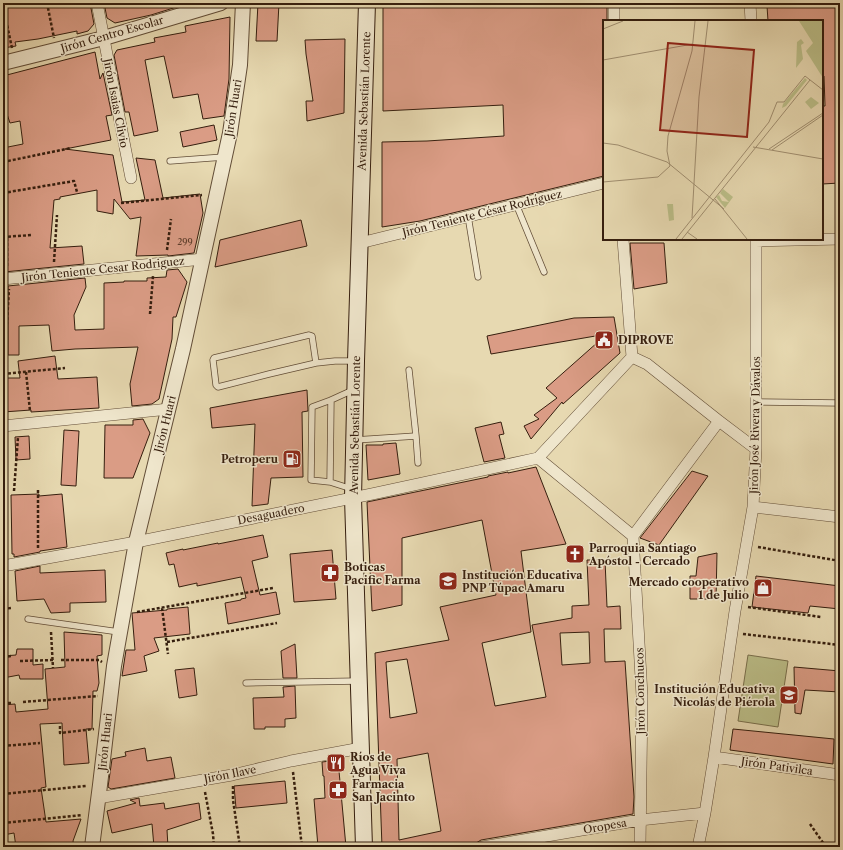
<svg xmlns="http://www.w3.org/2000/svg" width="843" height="850" font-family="'Libre Caslon Text',serif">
  <rect width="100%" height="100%" fill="#e7d9b1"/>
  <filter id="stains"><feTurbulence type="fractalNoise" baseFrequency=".005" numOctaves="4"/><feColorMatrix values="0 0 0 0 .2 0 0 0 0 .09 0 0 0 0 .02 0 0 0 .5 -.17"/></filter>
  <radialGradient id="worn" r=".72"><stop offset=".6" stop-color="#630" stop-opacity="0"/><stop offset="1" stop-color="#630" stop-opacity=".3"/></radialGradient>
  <path fill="#bbbe88" stroke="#786e4b" d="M748 655 788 661 778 727 738 721Z"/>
  <path fill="#da9c85" stroke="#351e0e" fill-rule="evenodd" d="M3 3H90L94 24 88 31 77 34V31L38 39 15 42 16 46 3 48Z
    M104 3H183V5L151 15 115 23 107 18Z
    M258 3H279L277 41H256Z
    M383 3H607V21H604V176L420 221 382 227V142L427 141 504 136 503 105 383 111Z
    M784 3H840V183L822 184V106H825L824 76H822V21H768L767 6 784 5Z
    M230 17 229 79 224 116 203 119 198 94 173 98 164 56 145 60 158 131 134 136 129 112H125L114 55 117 50 155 42 154 38 186 32 185 26Z
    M345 39 344 113 307 121 306 101H313L306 54 305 40Z
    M95 52 100 79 103 73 112 115 106 116 111 140 65 149 113 155 122 202 145 200 136 158 155 160 163 198 200 194 203 213 194 253 168 256V255L136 256 141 217 130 219 114 199 113 214 97 211V190L60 197V199L54 200 50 248 82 246 84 264 4 272 6 236H3V148L23 144 20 121 10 123 3 102V76Z
    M214 125 217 140 183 147 180 132Z
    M301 220 307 246 215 267 220 240Z
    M630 243H664L667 283 634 289Z
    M178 269 187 282 176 317H173L172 339 159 399 152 404 132 406 130 384 138 347 75 349 52 351 49 325 19 326V355H8V286L85 278 86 287 74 315 75 330 104 329V283L124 282V281H147V278L166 277 167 270Z
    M614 317 620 353 563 404 562 402 531 439 524 426 539 419 534 415 557 398 546 388 607 334 491 354 487 336 574 318Z
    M55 356 58 379 97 377 99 408 31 412V410L3 412V378H20L18 361Z
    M307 390 308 411 302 412 303 477 271 478 268 504 252 506 255 424 212 428 210 408Z
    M143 419 150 433 133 478H104L105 425H133V420Z
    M501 422 504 434 499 435 505 458 484 462 475 428Z
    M64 430 79 431 76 486 61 485Z
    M29 436 30 459 16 460 15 437Z
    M396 443 400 474 368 480 366 445H383V444Z
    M536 467 566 544 521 551 531 632 482 643 495 706 546 697 532 625 572 618V606L589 605 587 560H605L607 607 620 606 621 629H604L605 662 625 661 634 797 633 814 481 840 476 843 453 847H382L375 653 449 640 440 607 496 595 482 520 402 538V605L372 611 367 502 488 477V476L508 472V473ZM589 632 590 663 562 665 560 633ZM407 659 417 713 390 718 386 662ZM428 753 441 831 399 840 397 759Z
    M692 471 708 476 659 545 640 538Z
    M39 494V496L62 494 67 547 40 551V552L14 557V554H12L11 495Z
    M263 535 268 557 252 561 260 595 276 592 280 614 228 624 225 603 241 600V599L246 598 241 577 197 586V583L179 587 174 564 169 565 166 553 183 549V550L218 543V544Z
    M332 550 336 599 294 602 290 554Z
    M717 553 716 599H690V576H696L698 557Z
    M40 566V573L105 570 106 602 70 603V612L51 613 44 599 17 601 15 571Z
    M756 576 840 586V609L810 606 808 613 752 607Z
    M188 607 190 634 154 638 159 651 144 656 147 671 122 676 126 650H135L132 613 167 610V609Z
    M64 632 102 635V655L97 656 99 683 97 691H93L92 729H86L89 763 64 765 62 723 40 724 46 787 41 788 46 822 81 819 73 841 74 847H16L14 833 3 835V705L15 704 16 712 48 709 45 669 65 667Z
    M295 644 297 678H283L281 651Z
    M17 649H33V665L43 664V679H20L19 675 3 678V656L16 655Z
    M794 667 840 671V692L805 690 801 714 795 713Z
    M194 668 197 695 179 698 175 670Z
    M295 686 296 718 285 719V727H265V729H254L253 698 284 697 283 687Z
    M733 729 834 739 833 764 730 750Z
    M145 748 147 761 171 757 175 778 111 789 108 787 112 759 126 756 125 752Z
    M338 760 346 847H318L314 799 325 798 324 776H323L322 762Z
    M285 781 287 803 236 808 234 786Z
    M139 798 140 806 164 803 165 809 199 803 201 819 167 830 168 847H154L152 824 112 833 107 811 136 803 130 800Z"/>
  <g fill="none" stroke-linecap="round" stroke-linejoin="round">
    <g stroke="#624d37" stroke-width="7">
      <path id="service" d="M170 161 224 157
        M516 204 544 272
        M468 216 478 277
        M316 363 312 336 309 335 214 358 213 360 216 385 218 387 269 374 316 363 335 361H354
        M757 402 840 403
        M416 436 418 463
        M355 440 416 436 409 370
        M330 482 331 400
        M352 489 330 482 311 480 312 407 331 400 353 390
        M28 619 119 632
        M246 683 358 681"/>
    </g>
    <g stroke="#624d37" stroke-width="12">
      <path id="minor" d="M97 3 131 178
        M614 3V21
        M750 3 751 21
        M756 241 840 239
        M360 243 604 183
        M3 279 203 259
        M632 357 647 364 719 421 756 449
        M3 426 169 409
        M538 458 632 357 623 239
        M538 458 633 536
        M753 507 840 517
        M3 566 136 542 372 494 538 458
        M714 757 840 775
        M98 798 232 775 291 761 361 748
        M482 847 640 820 705 813
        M640 847 642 696 633 536 719 421
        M698 847 705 813 714 757 735 611 753 507 756 449V239"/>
    </g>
    <g stroke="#624d37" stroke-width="16">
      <path id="tertiary" d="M3 63 104 38 221 3
        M92 847 100 785 114 666 136 542 183 349 230 133 240 65 243 3"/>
    </g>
    <g stroke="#351e0e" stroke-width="18">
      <path id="secondary" d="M364 847 353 498 356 361 367 3"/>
    </g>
    <path stroke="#351e0e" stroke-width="2.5" stroke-dasharray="3 2" stroke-linecap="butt" d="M47 3 54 38
      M3 6 12 48
      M3 162 71 148
      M3 193 74 181 77 192
      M121 203 202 195
      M3 237 32 235
      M167 250 171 219
      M54 262 57 215
      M7 266V237
      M150 314 153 276
      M5 355 9 289
      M26 372 30 411
      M3 374 65 368
      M14 491 18 437
      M758 547 840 561
      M38 548V490
      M748 607 821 617
      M162 608 168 654
      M3 609 11 608
      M137 612 273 588
      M51 632 53 668
      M743 634 840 645
      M167 642 277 623
      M3 657 12 656
      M61 660H99L102 662
      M20 661 53 660
      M23 702 98 696
      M3 703H13
      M60 726V733L94 729
      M3 746 40 743
      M293 772 302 847
      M233 786V800L240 847
      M205 792 213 834 214 847
      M3 794 86 786
      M3 823 82 815
      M810 824 826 847"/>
    <use href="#service" stroke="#efe6cc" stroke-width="5.5"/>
    <use href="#minor" stroke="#efe6cc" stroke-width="11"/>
    <use href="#tertiary" stroke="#efe6cc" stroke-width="14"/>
    <use href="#secondary" stroke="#efe6cc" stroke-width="16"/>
  </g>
  <defs>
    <g id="civic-square" transform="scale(1)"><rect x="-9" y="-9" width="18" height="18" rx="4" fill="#8f2418" stroke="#efe6cc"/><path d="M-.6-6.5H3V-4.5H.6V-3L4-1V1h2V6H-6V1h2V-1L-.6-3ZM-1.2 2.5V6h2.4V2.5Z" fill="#fff"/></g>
    <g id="fuel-square" transform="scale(1)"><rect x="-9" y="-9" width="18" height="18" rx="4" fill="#8f2418" stroke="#efe6cc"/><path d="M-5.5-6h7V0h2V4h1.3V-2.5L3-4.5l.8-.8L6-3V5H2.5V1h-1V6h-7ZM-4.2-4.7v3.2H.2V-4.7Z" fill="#fff"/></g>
    <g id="church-square" transform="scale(1)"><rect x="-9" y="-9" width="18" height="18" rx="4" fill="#8f2418" stroke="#efe6cc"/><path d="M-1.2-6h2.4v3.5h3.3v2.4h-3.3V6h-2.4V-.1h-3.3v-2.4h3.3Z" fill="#fff"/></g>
    <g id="pharmacy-square" transform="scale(1)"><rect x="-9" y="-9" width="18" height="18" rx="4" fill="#8f2418" stroke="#efe6cc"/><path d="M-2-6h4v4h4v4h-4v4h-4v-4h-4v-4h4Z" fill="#fff"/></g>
    <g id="school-square" transform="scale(1)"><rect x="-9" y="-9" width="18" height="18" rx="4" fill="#8f2418" stroke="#efe6cc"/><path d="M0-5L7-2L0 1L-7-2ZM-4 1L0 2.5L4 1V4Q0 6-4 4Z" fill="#fff"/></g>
    <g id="shop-square" transform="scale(1)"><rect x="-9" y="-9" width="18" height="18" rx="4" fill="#8f2418" stroke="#efe6cc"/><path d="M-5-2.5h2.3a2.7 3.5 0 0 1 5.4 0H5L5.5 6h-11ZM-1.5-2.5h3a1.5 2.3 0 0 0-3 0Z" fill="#fff"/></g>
    <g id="restaurant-square" transform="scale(1)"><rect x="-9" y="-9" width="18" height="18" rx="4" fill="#8f2418" stroke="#efe6cc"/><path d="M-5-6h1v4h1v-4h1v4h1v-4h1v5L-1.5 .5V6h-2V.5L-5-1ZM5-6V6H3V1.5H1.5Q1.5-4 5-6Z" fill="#fff"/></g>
  </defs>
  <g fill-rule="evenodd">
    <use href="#civic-square" x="604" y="340"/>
    <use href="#fuel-square" x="292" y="459"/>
    <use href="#church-square" x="575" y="554"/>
    <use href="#pharmacy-square" x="330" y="573"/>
    <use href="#school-square" x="448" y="581"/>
    <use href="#shop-square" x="763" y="588"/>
    <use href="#school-square" x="789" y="695"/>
    <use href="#restaurant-square" x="336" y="763"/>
    <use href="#pharmacy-square" x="338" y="790"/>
  </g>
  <g text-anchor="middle" stroke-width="3" stroke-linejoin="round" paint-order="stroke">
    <g font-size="9" fill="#5e3e2c">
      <text x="185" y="245">299</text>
    </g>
    <g font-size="11" fill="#351e0e" stroke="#efe6cc">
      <text transform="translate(112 34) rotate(-16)" y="4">Jirón Centro Escolar</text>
      <text transform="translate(364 101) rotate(-88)" y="4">Avenida Sebastián Lorente</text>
      <text transform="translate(116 103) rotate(79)" y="4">Jirón Isaias Clivio</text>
      <text transform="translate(233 108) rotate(-81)" y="4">Jirón Huari</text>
      <text transform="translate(482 213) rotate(-14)" y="4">Jirón Teniente César Rodríguez</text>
      <text transform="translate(103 269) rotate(-6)" y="4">Jirón Teniente Cesar Rodriguez</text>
      <text transform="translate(165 424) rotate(-76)" y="4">Jirón Huari</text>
      <text transform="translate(355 425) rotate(-89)" y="4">Avenida Sebastián Lorente</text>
      <text transform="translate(755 425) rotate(-89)" y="4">Jirón José Rivera y Dávalos</text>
      <text transform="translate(271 514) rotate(-11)" y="4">Desaguadero</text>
      <text transform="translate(640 691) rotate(-91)" y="4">Jirón Conchucos</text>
      <text transform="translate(105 742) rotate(-84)" y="4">Jirón Huari</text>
      <text transform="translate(777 766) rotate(8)" y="4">Jirón Pativilca</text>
      <text transform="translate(230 774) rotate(-11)" y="4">Jirón Ilave</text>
      <text transform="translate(605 826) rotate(-10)" y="4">Oropesa</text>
    </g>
    <g font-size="11" font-weight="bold" fill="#351e0e" stroke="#efe6cc" text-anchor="start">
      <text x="618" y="344">DIPROVE</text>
      <text x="278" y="463" text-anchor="end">Petroperu</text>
      <text x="589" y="552">Parroquia Santiago<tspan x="589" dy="13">Apóstol - Cercado</tspan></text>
      <text x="344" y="571">Boticas<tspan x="344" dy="13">Pacific Farma</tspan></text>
      <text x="462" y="579">Institución Educativa<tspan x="462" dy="13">PNP Túpac Amaru</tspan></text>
      <text x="749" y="586" text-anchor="end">Mercado cooperativo<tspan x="749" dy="13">1 de Julio</tspan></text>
      <text x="775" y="693" text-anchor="end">Institución Educativa<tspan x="775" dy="13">Nicolás de Piérola</tspan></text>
      <text x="350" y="761">Ríos de<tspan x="350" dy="13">Agua Viva</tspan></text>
      <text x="352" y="788">Farmacia<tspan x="352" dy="13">San Jacinto</tspan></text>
    </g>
  </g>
  <g transform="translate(603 20)">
    <rect width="220" height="220" fill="#e7d9b1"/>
    <path d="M196 1H220V58L203 31 210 23Z" fill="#bbbe88"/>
    <path d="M198 19 201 23 198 25 200 39 193 48 194 22ZM202 58 204 60 183 86 179 88 180 84ZM208 77 216 83 208 89 202 82ZM120 169 130 177 122 188 113 177 116 175 119 181 126 182 117 173ZM64 184H70L71 200 66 201Z" fill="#bbbe88"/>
    <path fill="none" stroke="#a08e70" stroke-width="1" d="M0 9 20 1M0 40 90 24M0 123 15 125 64 142 121 189M150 127 220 139M166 129 220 93M169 130 220 95M67 146 64 131 65 116 89 31 92 1M0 162 55 157 67 146M112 179 144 219M89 198 96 77 105 1M84 212 94 219M73 219 166 102 174 82H181L202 56 220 70M79 219 207 60"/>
    <path fill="#8f2418" fill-opacity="0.15" stroke="#8f2418" stroke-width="2" d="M65 23 151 30 144 117 57 110Z"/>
    <rect width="220" height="220" fill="none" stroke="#351e0e" stroke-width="2"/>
  </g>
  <rect width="843" height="850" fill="none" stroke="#e7d9b1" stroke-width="16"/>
  <rect x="4" y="4" width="835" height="842" fill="none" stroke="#351e0e" stroke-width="2"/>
  <rect x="8" y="8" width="827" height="834" fill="none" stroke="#351e0e"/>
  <rect width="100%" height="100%" filter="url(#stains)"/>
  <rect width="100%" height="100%" fill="url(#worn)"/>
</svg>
